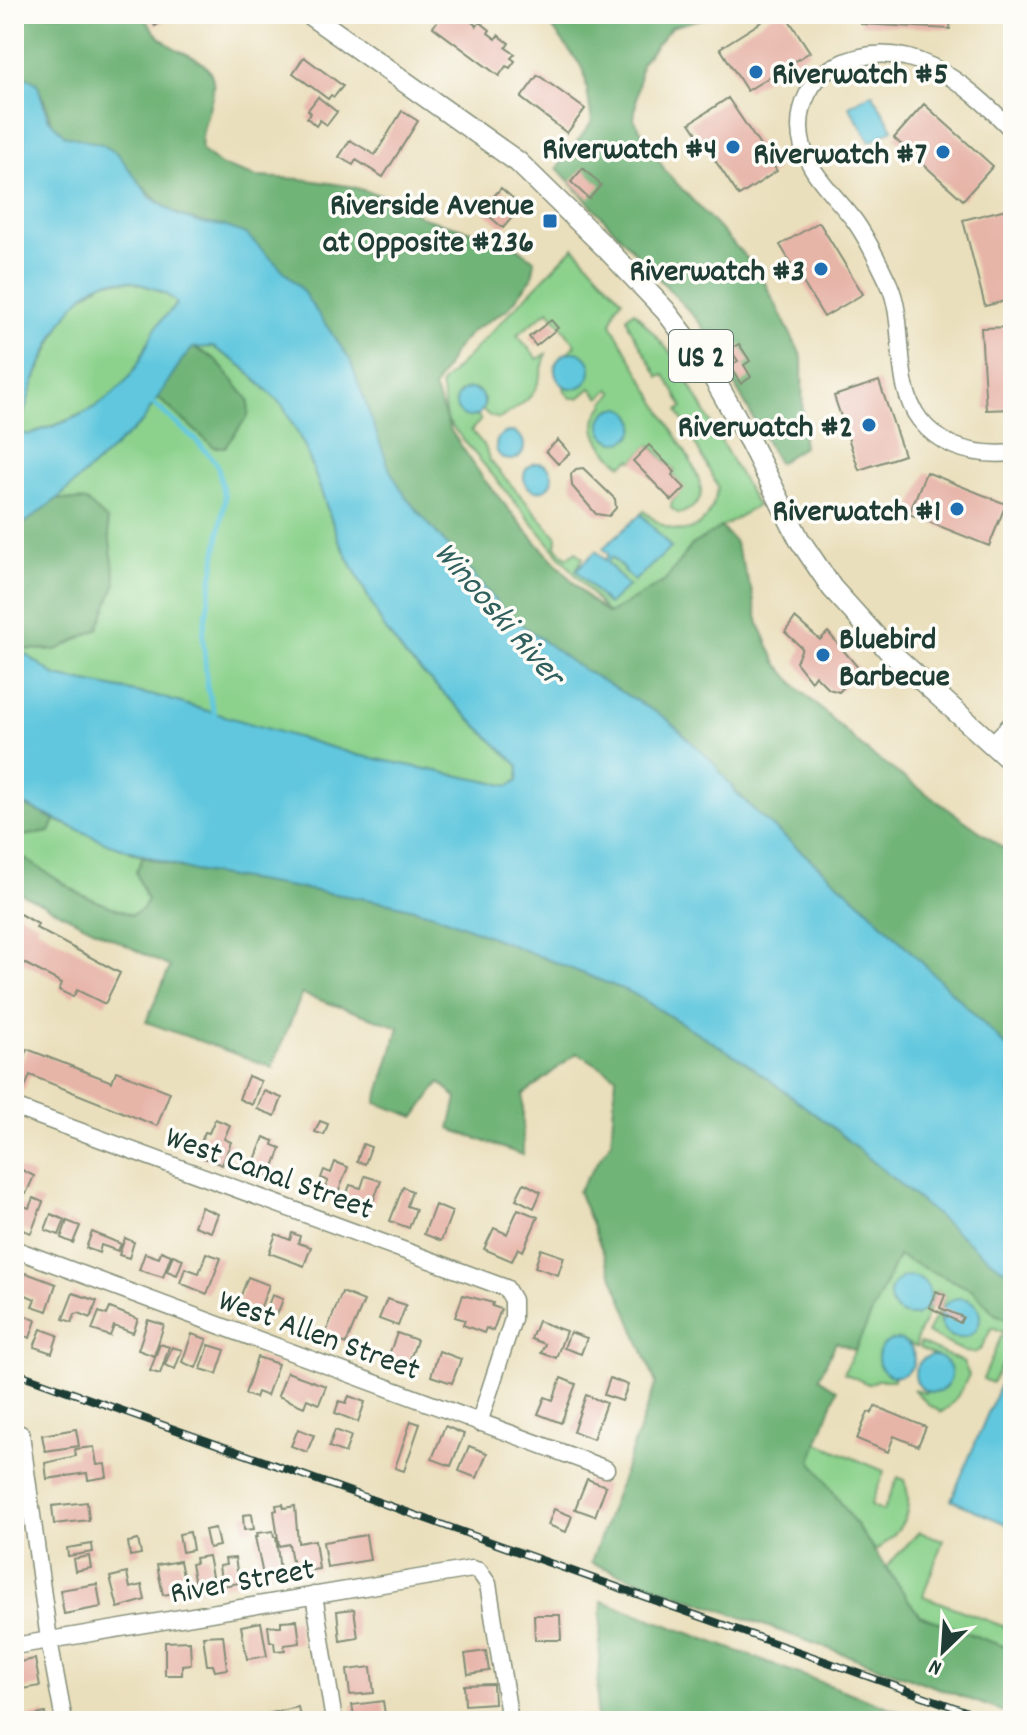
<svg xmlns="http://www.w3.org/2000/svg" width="1027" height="1735" font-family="Dekko,sans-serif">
  <rect width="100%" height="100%" fill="#fdfcf7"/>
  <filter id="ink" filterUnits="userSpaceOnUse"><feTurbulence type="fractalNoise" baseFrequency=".0125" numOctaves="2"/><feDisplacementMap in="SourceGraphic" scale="16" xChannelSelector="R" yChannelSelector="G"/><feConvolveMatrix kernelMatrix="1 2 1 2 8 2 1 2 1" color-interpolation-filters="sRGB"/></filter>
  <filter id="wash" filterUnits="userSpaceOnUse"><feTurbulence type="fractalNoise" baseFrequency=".006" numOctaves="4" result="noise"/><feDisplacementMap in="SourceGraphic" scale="32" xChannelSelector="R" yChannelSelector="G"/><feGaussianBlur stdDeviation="1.8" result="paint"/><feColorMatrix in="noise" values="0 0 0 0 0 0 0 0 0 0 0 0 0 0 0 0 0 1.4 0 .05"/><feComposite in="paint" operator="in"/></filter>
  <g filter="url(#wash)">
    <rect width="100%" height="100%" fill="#eadfbc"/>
    <path fill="#8cd28d" stroke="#568860" stroke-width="2" d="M574 247 622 299 617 305 611 324 690 460C702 485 711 503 679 514L671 508 672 501 684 488 672 475 675 471 650 445 633 461 631 459 622 465C603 451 582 425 605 405L604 402 614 393 610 389 600 398 591 388 579 398H571L565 392 564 386 570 388 567 354 562 357 576 345 549 310 517 335 538 359 546 354C535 397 537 395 499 419L488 415 483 410 485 401 477 390 468 389 460 392 471 417 477 415 481 420 471 430 485 447 490 461 557 537 556 547 567 558 576 551 583 558 576 570 628 586 606 562 612 557 671 548 641 514 644 511C679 544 709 534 718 487L678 411 683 407 665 375 659 377 629 326 627 317 634 311 675 358 757 506 692 545 665 581 608 614 446 419 441 384Z
      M130 281 155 289 175 300 177 304C166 315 157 325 150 339 145 348 142 359 136 367 112 407 68 421 26 435L20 431 28 394 63 320 77 301 104 282Z
      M193 347H213L242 366 283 406 305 447 338 538 383 626 406 657 519 766 518 780 509 786 357 755 160 697 56 676 19 649 57 650 86 501 57 499 142 422 157 397 214 447 215 359Z
      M55 820 143 857 136 872 147 901 142 910 131 915 82 895 14 852V837L49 832Z
      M898 1255 973 1290 995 1314 1013 1322V1371L1001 1366 992 1383 983 1379 1003 1332 992 1327 981 1349 974 1353 965 1352 927 1333 938 1311C939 1315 939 1324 943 1329 958 1350 985 1332 978 1309L940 1308 945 1295 936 1291 930 1304V1294L900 1279 890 1294 896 1311 915 1316 928 1306 930 1308 917 1338 916 1347 904 1342 878 1356 880 1367 894 1376V1380H877L868 1384 844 1373Z
      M920 1343 963 1362 969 1375C962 1388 955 1405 941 1412L930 1406 913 1389 925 1393 926 1390C942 1394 959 1380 947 1364 941 1356 928 1353 919 1348Z
      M818 1443 884 1471 871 1505 883 1511 898 1477 904 1480C916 1511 901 1533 875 1551L811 1461Z
      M919 1532 943 1540 923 1596 1013 1630V1650L919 1615 886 1567Z"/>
    <path fill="#71b478" stroke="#487856" stroke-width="2" d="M14 14H143C149 26 156 35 167 43 181 55 203 55 212 76 219 96 198 126 202 151L220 165 257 177 301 179 349 186 387 197 426 219 508 241 535 261 532 278 508 309 472 331 456 349 434 388 451 431 485 481 536 542 589 599 608 614 665 581 692 545 721 527 734 541 751 588 759 624 776 662 799 689 868 752 1013 855V1053L864 905 761 817 667 719 574 664 505 612 407 499 224 226C152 217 152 188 104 147 94 138 75 143 64 135 46 122 51 112 43 98 38 90 29 82 22 75H14Z
      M557 14H719L671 27 641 64 634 119 666 172 759 271 802 357 803 447 778 463 701 324 557 168 592 122 584 70 549 23Z
      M193 347 215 359 249 400 248 416 225 447H214L157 397 182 360Z
      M57 499 86 501 107 520 116 583 98 629 57 650 19 649 14 646V531Z
      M14 800 55 820 50 832 14 837Z
      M14 852 82 895 131 915 142 910 147 901 136 872 143 857 194 871 390 903 434 914 632 993 744 1061 831 1126 980 1252 1013 1276V1322L995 1314 973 1290 898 1256 855 1350 836 1342 819 1378 837 1390 811 1460 919 1615 1013 1650V1715L591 1563 656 1383 578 1191 611 1142 616 1076 577 1053 523 1095V1155L450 1129 457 1098 440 1082 415 1117 376 1103 399 1027 302 994 272 1067 146 1022 170 967 14 890Z
      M602 1601 926 1721H596Z"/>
    <path fill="#61c7de" stroke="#408289" stroke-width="2" fill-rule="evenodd" d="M14 75H22L37 83 48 118 64 135 101 144 118 154 150 197 178 215 200 223 224 226 246 234 299 286 350 360 390 470 407 499 505 612 574 664 667 719 712 761 735 791 761 817 864 905 1011 1051 1013 1276 980 1252 831 1126 744 1061 632 993 434 914 390 903 194 871 109 844 14 800V646L56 676 160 697 357 755 509 786 518 780 519 766 406 657 383 626 338 538 305 447 283 406 242 366 213 347 193 348 182 360 142 422 57 499 14 531ZM130 281C146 286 166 290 177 304 170 312 161 319 156 328 148 340 144 355 136 367 112 406 68 423 26 435L20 430C29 389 61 296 105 282 112 280 122 281 130 281Z
      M872 93 893 129 870 142 849 106Z
      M555 370a18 18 0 1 1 36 0a18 18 0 1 1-36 0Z
      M456 403a14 14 0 1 1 28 0a14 14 0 1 1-28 0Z
      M601 425a17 17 0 1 1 34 0a17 17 0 1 1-34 0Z
      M496 446a14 14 0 1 1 28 0a14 14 0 1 1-28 0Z
      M524 477a14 14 0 1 1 28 0a14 14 0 1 1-28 0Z
      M641 514 671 548 634 581 612 557 607 562 628 586 608 605 576 570 596 551 605 560 609 555 603 548Z
      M890 1296a20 20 0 1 1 40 0a20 20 0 1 1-40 0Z
      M940 1318a20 20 0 1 1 40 0a20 20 0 1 1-40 0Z
      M878 1358a18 18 0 1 1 36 0a18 18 0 1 1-36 0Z
      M915 1374a18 18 0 1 1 36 0a18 18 0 1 1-36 0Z
      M1004 1375 1013 1379V1527L951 1500Z"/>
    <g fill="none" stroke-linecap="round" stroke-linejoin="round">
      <path stroke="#61c7de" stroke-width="5" d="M148 399 196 440 217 464 225 498 203 635 207 687 216 719"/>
    </g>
    <g id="blocks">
      <path fill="#e7b4a8" d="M148 14H175L155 26Z
        M443 14H469L468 19 477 26 480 22 490 30 488 33 496 39 498 35 509 43 506 48 515 54 511 58 515 61 510 68 506 66 499 76 433 27Z
        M774 14H785L810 52 747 91 720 48Z
        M861 14H951L950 29 861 24Z
        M304 57 343 86 334 97 331 95 328 99 293 73Z
        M538 75 585 109 567 133 521 98Z
        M318 97 337 112 327 125 320 120 316 126 307 118 311 113 308 110Z
        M728 98 777 171 739 196 690 123Z
        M924 104 993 166 963 200 894 138Z
        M402 111 418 121 383 177 356 160 353 165 339 157 350 140 375 155Z
        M583 168 601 185 589 199 571 182Z
        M501 188 522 206 503 228 482 210Z
        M1010 208 1013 219V299L985 306 963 220Z
        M819 222 863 294 824 317 780 245Z
        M551 320 558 328 536 346 529 337Z
        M1013 327V409L986 410 981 328Z
        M739 344 750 361 744 365 751 377 741 384 729 366 738 361 730 349Z
        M879 381 904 455 859 470 834 396Z
        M558 440 570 453 558 464 546 451Z
        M649 445 675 472 672 475 685 488 672 501 633 461Z
        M583 468 615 499 616 508 609 516 596 514 572 486 571 474 576 469Z
        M926 472 1006 504 989 546 909 514Z
        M795 618 820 640 828 632 860 670 839 692 829 689 815 675 811 681 796 662 802 648 785 632Z
        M14 911 38 924 36 928 120 973 105 1004 77 990 73 997 59 990 62 983 22 962 20 967 14 964Z
        M27 1049 112 1082 116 1071 170 1092 157 1126 30 1075 24 1090 14 1087Z
        M248 1076 261 1081 252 1105 239 1099Z
        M264 1091 282 1098 275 1116 257 1109Z
        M215 1119 230 1125 224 1139 231 1142 222 1165 196 1155 205 1132 209 1133Z
        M320 1121 328 1124 324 1135 315 1132Z
        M264 1137 274 1141 273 1145 281 1148 270 1177 251 1170Z
        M363 1144 371 1147 365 1164 357 1161Z
        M335 1162 348 1167 338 1193 325 1188 328 1181 321 1178 324 1170 331 1173Z
        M18 1168 34 1176 26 1194 14 1188V1177Z
        M365 1176 381 1181 369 1212 354 1207 357 1200 346 1196 350 1185 361 1188Z
        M524 1183 541 1192 534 1208 516 1199Z
        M403 1187 412 1191 407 1206 416 1209 409 1228 390 1221Z
        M33 1198 43 1202 31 1233 14 1227V1222L21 1205 29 1208Z
        M435 1205 452 1212 441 1241 424 1234Z
        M201 1207 218 1214 211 1232 194 1226Z
        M518 1209 538 1217 523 1251 518 1248 512 1261 484 1249 494 1228 507 1234Z
        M51 1214 65 1220 59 1235 45 1230Z
        M67 1221 80 1226 73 1243 61 1238Z
        M92 1232 121 1244 118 1251 101 1245 99 1253 86 1248Z
        M292 1233 300 1236 298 1243 311 1247 304 1266 269 1253 276 1234 290 1240Z
        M125 1238 134 1242 129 1258 119 1255Z
        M541 1249 564 1257 558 1275 535 1267Z
        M161 1251 171 1255 163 1277 139 1270 145 1253 159 1258Z
        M206 1253 221 1258 207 1294 180 1283 185 1268 199 1273Z
        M173 1255 183 1259 177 1275 167 1271Z
        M26 1273 56 1284 47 1311 32 1306 35 1299 19 1292Z
        M248 1277 269 1285 259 1312 238 1303Z
        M936 1291 945 1295 940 1308 963 1317 960 1323 929 1307Z
        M342 1292 364 1301 346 1344 325 1335Z
        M73 1293 97 1301 91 1318 79 1313 75 1314 72 1322 63 1319Z
        M272 1295 283 1299 277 1315 266 1311Z
        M463 1295 493 1303 492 1306 501 1309 493 1331 486 1328 484 1333 463 1325 465 1320 455 1317Z
        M387 1299 406 1305 398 1326 379 1319Z
        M110 1308 138 1319 133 1333 114 1326 110 1336 92 1330 99 1312 107 1315Z
        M14 1312 36 1320 30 1338 14 1332Z
        M148 1320 164 1325 154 1356 138 1350Z
        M538 1321 566 1331 556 1358 541 1353 545 1344 531 1339Z
        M41 1329 58 1335 52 1353 34 1347Z
        M570 1332 587 1338 581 1354 564 1348Z
        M397 1333 417 1340 407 1367H405L403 1370 389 1365 390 1361 387 1360Z
        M192 1334 207 1339 196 1368 182 1362Z
        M160 1344 169 1347 160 1374 150 1371Z
        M209 1345 225 1350 217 1374 201 1369Z
        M172 1347 182 1350 175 1369 165 1365Z
        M439 1351 461 1359 452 1383 431 1376Z
        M257 1357 278 1364 267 1396 257 1392 255 1398 245 1394Z
        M287 1372 326 1386 319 1404 307 1399 304 1407 278 1396Z
        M561 1378 576 1384 561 1423 538 1414 545 1397 553 1400Z
        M610 1378 628 1385 622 1401 604 1395Z
        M586 1395 606 1403 593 1439 573 1431Z
        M349 1396 365 1402 358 1422 335 1413 339 1401 346 1403Z
        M875 1406 926 1427 918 1446 894 1436 888 1452 857 1439 868 1412 872 1413Z
        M411 1421 420 1424 404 1471 395 1468Z
        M445 1426 464 1434 451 1466 432 1459Z
        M76 1429 79 1446 45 1451 42 1435Z
        M298 1429 314 1435 307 1452 291 1446Z
        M335 1430 351 1436 345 1453 329 1447Z
        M469 1446 487 1453 477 1478 459 1471Z
        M94 1447 97 1465 105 1464 107 1477 88 1480 87 1473 47 1479 45 1463 76 1456 75 1449Z
        M587 1479 606 1486 595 1516 575 1509Z
        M87 1502 89 1520 54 1524 52 1506Z
        M283 1504 284 1508 295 1506 298 1543 315 1540 319 1569 294 1573 289 1544 279 1546 274 1511 277 1510 276 1505Z
        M554 1509 572 1516 566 1532 548 1525Z
        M252 1514 254 1529 244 1530 243 1515Z
        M215 1528 219 1546 209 1548 205 1530Z
        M273 1531 274 1537H276L280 1572 263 1575 255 1537H258L257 1533Z
        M190 1532 193 1550 182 1552 179 1534Z
        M366 1535 370 1560 327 1567 323 1542Z
        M138 1540 141 1554 130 1556 128 1542Z
        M92 1544 93 1552 68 1556 67 1548Z
        M89 1556 91 1568 75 1571 73 1559Z
        M208 1556 214 1587 196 1590 191 1564 196 1563 195 1558Z
        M235 1558 239 1583 222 1586 219 1566 226 1565 225 1559Z
        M180 1561 186 1591 163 1595 157 1565Z
        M127 1573 130 1588 142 1585 145 1600 118 1608 110 1577Z
        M97 1584 101 1607 64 1614 60 1590Z
        M354 1609 358 1638 340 1641 337 1611Z
        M534 1615H560L561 1640H535Z
        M297 1620 300 1643 284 1645 285 1650 275 1651 274 1642H270L268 1626H281V1621Z
        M261 1622 267 1656 247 1659 241 1626Z
        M223 1635 227 1669 215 1671 213 1665H207L203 1636Z
        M190 1641 191 1664 182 1665V1675H165V1642Z
        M486 1651 489 1671 468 1674 465 1654Z
        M35 1659 40 1686 17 1690 14 1663Z
        M371 1667 374 1693 350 1695 347 1670Z
        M493 1684 494 1703 465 1705 464 1685Z
        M383 1701 386 1721H355L352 1705Z
        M298 1707 301 1721H263L262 1715Z
        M45 1713 46 1721H15V1720Z"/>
    </g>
  </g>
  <g filter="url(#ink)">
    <use href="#blocks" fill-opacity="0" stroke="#848e78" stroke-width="2"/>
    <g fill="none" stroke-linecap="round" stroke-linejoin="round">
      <g stroke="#848e78" stroke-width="19">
        <path id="minor" d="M1013 131C965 82 905 30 833 67 811 78 800 104 800 127 800 167 832 191 854 220 868 239 879 263 889 284 907 324 892 384 920 420 943 449 978 456 1013 453
          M992 744 1013 722
          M14 1107 506 1288 513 1300V1319L479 1423
          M14 1249 606 1469
          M21 1434 49 1640 64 1721
          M314 1595 334 1721
          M14 1646 472 1569 479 1571 488 1584 510 1721"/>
      </g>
      <g stroke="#848e78" stroke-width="23">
        <path id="major" d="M309 14 518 162 606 248 665 310 704 361 750 442 799 539 832 588 889 651 1013 763"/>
      </g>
      <use href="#minor" stroke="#fff" stroke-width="16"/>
      <use href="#major" stroke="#fff" stroke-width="20"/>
      <g stroke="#1f3d34" stroke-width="8">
        <path id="rail" d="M14 1372 993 1721"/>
      </g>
      <use href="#rail" stroke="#fdfcf7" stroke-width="5" stroke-dasharray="15" stroke-linecap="butt"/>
    </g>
  </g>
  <g fill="#1f6fb2" stroke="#fdfcf7" stroke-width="3">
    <circle cx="756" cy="72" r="8"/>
    <circle cx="733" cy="147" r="8"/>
    <circle cx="943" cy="152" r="8"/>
    <rect x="542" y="213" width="16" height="16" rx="4"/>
    <circle cx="821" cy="269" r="8"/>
    <circle cx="869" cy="425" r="8"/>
    <circle cx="957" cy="509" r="8"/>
    <circle cx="823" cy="655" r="8"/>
  </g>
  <g text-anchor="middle" stroke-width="7" stroke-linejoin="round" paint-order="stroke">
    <rect fill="#fdfcf7" stroke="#62766e" stroke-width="2" x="669" y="330" width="64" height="52" rx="6"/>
    <g font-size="30" font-weight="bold" fill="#1f3d34">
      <text x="701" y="366">US 2</text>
    </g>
    <g font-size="32" font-weight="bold" fill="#1f3d34" stroke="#fdfcf7" text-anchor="end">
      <text x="772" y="83" text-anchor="start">Riverwatch #5</text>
      <text x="717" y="158">Riverwatch #4</text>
      <text x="927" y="163">Riverwatch #7</text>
      <text x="534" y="214">Riverside Avenue<tspan x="534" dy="37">at Opposite #236</tspan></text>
      <text x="805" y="280">Riverwatch #3</text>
      <text x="853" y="436">Riverwatch #2</text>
      <text x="941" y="520">Riverwatch #1</text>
      <text x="839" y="648" text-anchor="start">Bluebird<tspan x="839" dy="37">Barbecue</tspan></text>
    </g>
    <g font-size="32" fill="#1f3d34" stroke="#fdfcf7">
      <text transform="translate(270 1171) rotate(20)" y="11">West Canal Street</text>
      <text transform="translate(320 1333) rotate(20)" y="11">West Allen Street</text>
      <text transform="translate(242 1579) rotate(-10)" y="11">River Street</text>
    </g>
    <g font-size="34" font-style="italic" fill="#30605e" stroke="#fdfcf7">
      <text transform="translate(501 612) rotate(49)" y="12">Winooski River</text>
    </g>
  </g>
  <rect width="1027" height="1735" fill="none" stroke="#fdfcf7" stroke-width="48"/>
  <g transform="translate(943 1651) rotate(205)" stroke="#fdfcf7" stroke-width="6" paint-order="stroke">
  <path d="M0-6L14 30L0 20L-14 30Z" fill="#1f3d34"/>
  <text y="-12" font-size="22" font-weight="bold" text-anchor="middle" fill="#1f3d34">N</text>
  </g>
</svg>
